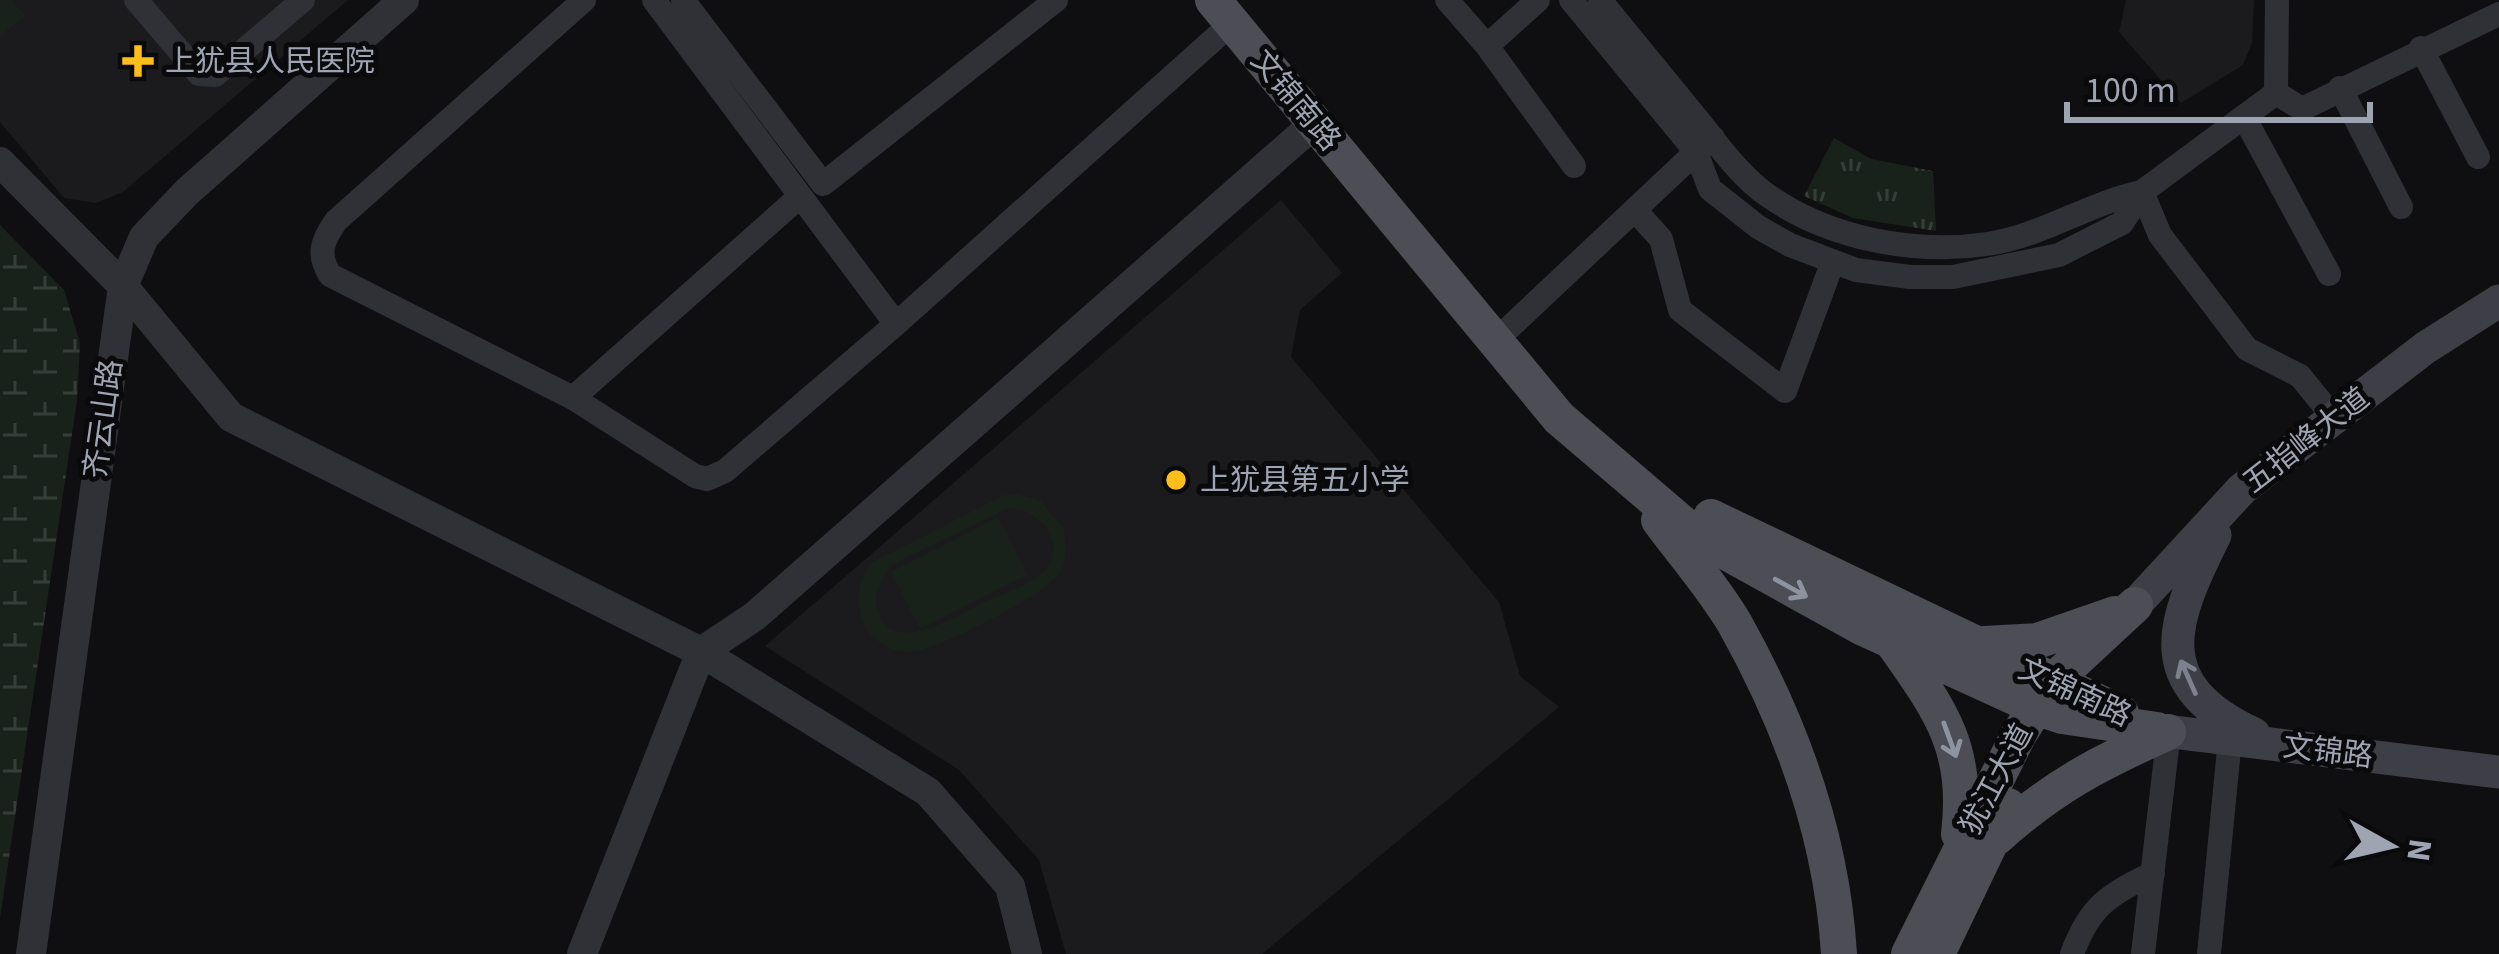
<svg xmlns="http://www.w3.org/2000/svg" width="2499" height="954" font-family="'Source Sans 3','Noto Sans SC',sans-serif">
  <defs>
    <pattern id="grass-tufts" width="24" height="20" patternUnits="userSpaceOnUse" patternTransform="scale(3)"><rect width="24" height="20" fill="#19211b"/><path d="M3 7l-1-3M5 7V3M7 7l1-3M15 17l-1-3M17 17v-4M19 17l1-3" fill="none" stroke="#373e3a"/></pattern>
    <pattern id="wetland-marsh" width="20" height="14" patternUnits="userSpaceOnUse" patternTransform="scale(3)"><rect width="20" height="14" fill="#19211b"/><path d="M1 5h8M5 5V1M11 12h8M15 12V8" fill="none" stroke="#373e3a"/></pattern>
  </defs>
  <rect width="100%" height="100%" fill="#0f0f11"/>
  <path fill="#1b1b1e" d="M0 0H348L123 192 96 203 64 198 0 122Z
    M2126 0H2254L2252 43 2243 65 2181 103 2119 32Z
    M1281 200 1342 273 1300 310 1291 357 1499 602 1520 676 1559 707 1262 954H1066L1039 860 959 770 765 646Z"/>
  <path fill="url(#grass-tufts)" d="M1834 138 1871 159 1933 171 1936 231 1853 218 1804 196Z"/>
  <path fill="url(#wetland-marsh)" d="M0 225 64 290 80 343 77 400 0 918Z"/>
  <path fill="#19211b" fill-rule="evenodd" d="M0 0H12L25 16 0 36Z
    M1017 494 1041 501 1064 529C1067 544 1068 561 1059 574 1045 595 935 652 910 652 862 652 845 598 871 563L1004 495ZM1009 508C1041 509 1070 546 1042 573 1028 586 1001 594 983 603 951 619 875 666 876 592L890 566Z
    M998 517 1027 575 920 629 891 572Z"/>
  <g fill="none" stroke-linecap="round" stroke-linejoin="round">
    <path stroke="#303136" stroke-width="24" d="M136 0 199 74 215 75 303 0
      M584 0 336 221C322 241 317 254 330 275L573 398 695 476 707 479 725 471 896 324 1232 23
      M654 0 896 324
      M683 0 823 184 1056 0
      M1447 0 1487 46 1538 0
      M1600 0C1633 40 1666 81 1699 121 1719 146 1740 176 1767 195 1828 238 1913 255 1987 244 2043 236 2088 203 2142 192
      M1487 46 1574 166
      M2421 48 2478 157
      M2340 88 2401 207
      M2276 93 2302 109 2499 14
      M2244 117 2329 274
      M1713 138 1696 152 1710 189 1758 227 1790 245 1856 270 1910 277H1953L2059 255 2122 223 2142 192 2276 93 2277 0
      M2142 192 2160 235 2247 349 2300 376 2334 418
      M1635 210 1661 239 1680 310 1785 391 1832 264
      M1510 327 1696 152 1571 0
      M573 398 798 198
      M2072 954C2090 905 2109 895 2153 873
      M2143 954 2169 731
      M2209 954 2230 739"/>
    <path stroke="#303136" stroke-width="30" d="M0 162 123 286 231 417 701 652 928 792 1010 886 1027 954
      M31 954 123 286 144 237 187 192 404 0
      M582 954 701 652 755 616 1315 123"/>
    <path stroke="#3e3f46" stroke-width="33" d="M2215 535C2171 623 2147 684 2254 734
      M2135 605 2242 489 2425 348 2499 301
      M2157 730 2499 772"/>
    <path stroke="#4c4d55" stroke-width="36" d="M1213 0 1559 418 1697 536 1863 628 2036 707 2062 716 2157 730
      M1711 517 2121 713
      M1659 520C1684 554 1714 588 1735 624 1792 726 1832 836 1839 954
      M1893 643C1941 711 1969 748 1959 834
      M1984 644 2037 641 2115 614
      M1997 837C2054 786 2099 763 2168 732
      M1909 954 2019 734 2052 682 2135 605
      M1937 954 2008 806"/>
  </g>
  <defs><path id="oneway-shaft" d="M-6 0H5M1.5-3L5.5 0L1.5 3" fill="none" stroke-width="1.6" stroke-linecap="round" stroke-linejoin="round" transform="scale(3)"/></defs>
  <g stroke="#8e93a0">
    <use href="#oneway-shaft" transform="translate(1791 588) rotate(29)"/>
    <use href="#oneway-shaft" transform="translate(1950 740) rotate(70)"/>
  </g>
  <use stroke="#7d818d" href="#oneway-shaft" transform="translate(2188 677) rotate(-114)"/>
  <g fill="#febe1a" stroke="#0a0a0c" stroke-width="4.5">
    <path d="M132 43h12v12h12v12h-12v12h-12v-12h-12v-12h12z"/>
    <circle cx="1176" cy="480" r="12"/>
  </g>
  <g text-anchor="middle" stroke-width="10" stroke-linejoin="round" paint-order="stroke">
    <g font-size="30" fill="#9fa4b3" stroke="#0a0a0c" text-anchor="start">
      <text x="165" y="71">上犹县人民医院</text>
      <text x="1200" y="490">上犹县第五小学</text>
    </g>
    <g font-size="30" fill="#9fa4b3" stroke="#0a0a0c">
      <text transform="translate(1296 100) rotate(50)" y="10">文锦南路</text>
      <text transform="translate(103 419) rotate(-82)" y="10">齐云山路</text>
      <text transform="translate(2306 440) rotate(-38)" y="10">五指峰大道</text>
      <text transform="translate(2075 692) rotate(25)" y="10">文锦南路</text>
      <text transform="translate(2328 751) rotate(7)" y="10">文锦路</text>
      <text transform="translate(1996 779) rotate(-62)" y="10">犹江大道</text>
    </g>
  </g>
  <g transform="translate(2391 846) rotate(98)" stroke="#0a0a0c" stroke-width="9" paint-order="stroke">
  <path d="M0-9L21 45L0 30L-21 45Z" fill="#9fa4b3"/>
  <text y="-18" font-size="33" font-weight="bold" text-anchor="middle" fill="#9fa4b3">N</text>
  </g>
  <path d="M2067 102v18h303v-18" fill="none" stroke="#9fa4b3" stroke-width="6"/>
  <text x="2085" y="102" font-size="36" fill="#9fa4b3" stroke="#0a0a0c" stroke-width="9" paint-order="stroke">100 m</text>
</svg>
